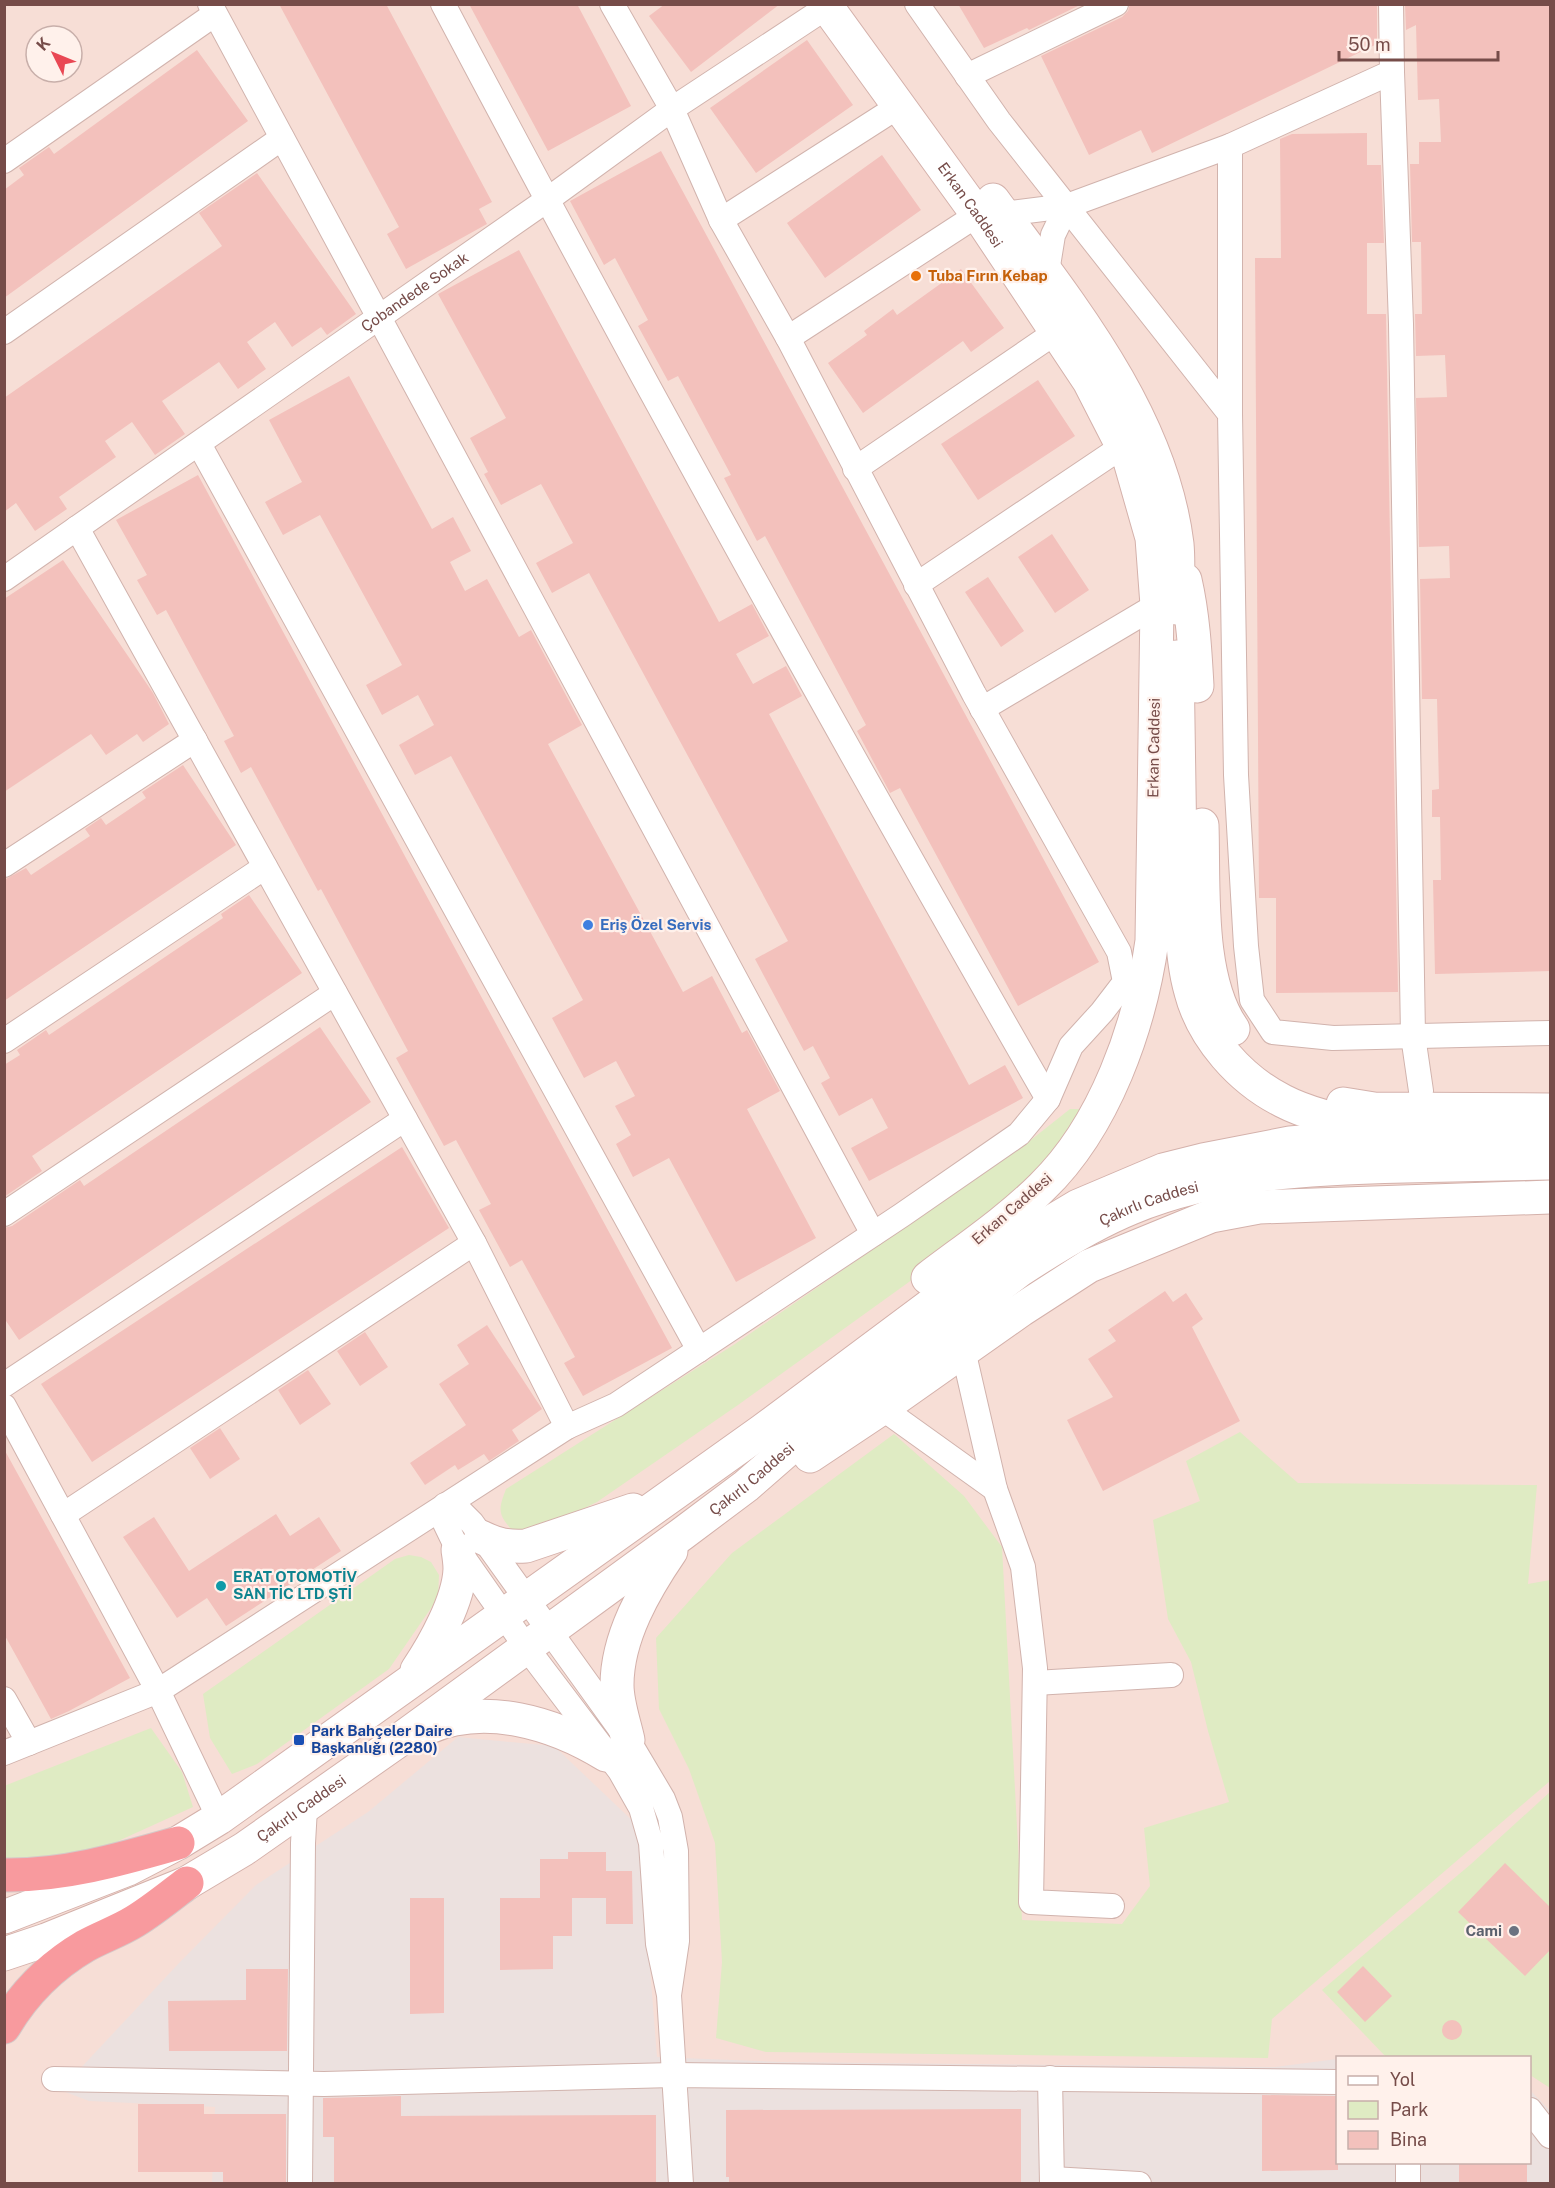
<svg xmlns="http://www.w3.org/2000/svg" width="1555" height="2188" font-family="'Public Sans',sans-serif">
  <rect width="100%" height="100%" fill="#fdece5"/>
  <path fill="#f7ded6" fill-rule="evenodd" d="M5 5H1550V2183L5 2184ZM36 36H72V72H36ZM1338 2058H1530V2162H1338Z"/>
  <path fill="#ece1df" d="M458 1737 554 1746 639 1827 657 2057 781 2062 1275 2067 1337 2059 1338 2162H1530V2090L1550 2111V2183H212L215 2107 89 2101 60 2090 181 1961 256 1885 368 1812Z"/>
  <path fill="#dfebc3" d="M1070 1109H1084L1044 1163 959 1246 738 1405 597 1502 536 1532 511 1529C497 1513 499 1508 506 1489L735 1344 1022 1147Z
    M1240 1432 1298 1483 1537 1485 1528 1584 1550 1580V1781L1272 2019 1268 2058 766 2052 716 2038 722 1962 715 1843 689 1769 659 1709 656 1638 732 1553 894 1434 964 1496 1002 1547 1022 1920 1122 1924 1150 1886 1144 1828 1229 1802 1208 1731 1191 1662 1168 1619 1153 1520 1200 1501 1186 1461Z
    M409 1555 421 1557 431 1562 439 1575 438 1598 389 1669 257 1764 232 1774 210 1738 203 1694 395 1559Z
    M151 1728 182 1772 193 1807 105 1847 25 1861 5 1860 4 1786Z
    M1550 1792V2088L1530 2075V2058L1386 2057 1322 1990 1471 1864Z"/>
  <path fill="#f3c1bc" d="M279 4H386L492 202 479 209 487 224 406 269 387 234 399 227Z
    M469 4H577L631 106 548 151Z
    M665 4H780L691 72 649 16Z
    M958 4H1082L1029 30 1027 28 984 48Z
    M1130 4H1377V44L1152 153 1141 130 1089 155 1041 56 1122 17 1128 11Z
    M1405 4H1551V971L1435 974 1433 880H1441L1440 817H1432V790L1439 789 1437 699H1422L1420 579 1450 578 1449 546 1419 547 1416 398 1447 397 1445 355 1416 356 1415 314H1422L1421 242H1412L1410 164H1419V142H1441L1439 99 1418 100 1416 25 1406 30Z
    M807 40 853 105 756 173 710 108Z
    M197 50 248 121 4 298V190L24 175 19 168 49 147 54 154Z
    M1367 133V165H1381L1384 243H1367V314H1386L1398 992 1276 993V898H1259L1255 258H1281L1280 139 1292 134Z
    M661 151 1099 962 1018 1006 900 788 890 793 888 789 857 731 866 725 765 536 757 541 724 478 731 475 678 376 668 381 638 326 648 320 615 258 604 265 570 201Z
    M882 155 921 210 825 278 787 223Z
    M257 173 356 314 327 335 321 327 292 347 275 322 247 342 266 369 238 389 219 362 162 401 185 434 155 455 132 422 105 441 116 457 59 497 67 509 35 531 16 503 4 512V398L222 246 199 213Z
    M519 250 719 622 752 604 769 636 736 654 753 684 786 666 802 696 769 714 969 1085 1005 1065 1023 1098 869 1181 851 1148 888 1128 872 1098 839 1116 821 1083 830 1078 813 1046 804 1051 755 959 788 941 589 573 552 593 536 563 573 543 541 484 501 505 484 474 488 472 470 438 506 418 438 294Z
    M961 269 1004 328 971 352 963 341 863 413 828 363 867 335 864 331 893 309 897 315Z
    M349 376 432 529 453 517 471 551 450 562 465 591 487 579 519 637 531 630 582 725 548 744 683 992 712 976 742 1033 747 1030 780 1091 747 1109 816 1238 736 1282 669 1158 633 1177 616 1144 631 1135 615 1106 635 1096 616 1061 584 1078 552 1018 583 1000 451 756 415 775 399 745 434 725 418 695 382 715 366 685 402 665 320 515 283 535 265 502 302 482 269 420Z
    M1038 380 1075 436 978 500 941 444Z
    M198 475 672 1348 583 1396 564 1363 575 1357 522 1260 510 1267 479 1210 491 1204 456 1140 444 1146 396 1058 408 1051 321 889 318 891 251 767 241 773 224 741 234 736 166 610 157 615 137 580 147 575 116 520Z
    M1052 534 1089 590 1055 613 1018 557Z
    M63 560 153 693 169 724 143 742 137 734 106 755 91 734 4 792V599Z
    M988 577 1024 631 1001 647 965 592Z
    M183 765 236 845 4 1001V880L26 868 31 875 90 836 85 829 101 818 106 825 146 798 142 792Z
    M249 895 302 973 32 1156 42 1171 4 1197V1065L20 1055 17 1050 46 1030 49 1035 223 918 221 914Z
    M320 1027 371 1102 19 1340 4 1318V1228L12 1226 80 1180 84 1186Z
    M402 1147 449 1228 92 1462 41 1384Z
    M1165 1291 1173 1302 1186 1293 1203 1319 1192 1327 1240 1421 1103 1491 1067 1420 1113 1397 1088 1359 1116 1341 1108 1330Z
    M487 1325 542 1409 512 1430 519 1441 489 1461 484 1454 458 1470 455 1465 425 1485 410 1463 466 1425 439 1384 469 1364 457 1345Z
    M365 1332 388 1367 360 1386 337 1351Z
    M308 1370 331 1404 300 1425 278 1390Z
    M220 1428 240 1459 210 1479 190 1448Z
    M4 1449 130 1678 69 1711 51 1719 4 1634Z
    M276 1514 290 1536 319 1517 341 1551 226 1626 207 1598 177 1618 123 1537 154 1517 189 1571Z
    M568 1852H606V1871H632L633 1924H606V1898H572V1936H553V1969L500 1970V1898H540V1859H568Z
    M1505 1863 1551 1908V1949L1525 1976 1458 1912Z
    M410 1898H444V2013L410 2014Z
    M1363 1966 1392 1996 1365 2022 1337 1992Z
    M246 1969H288L287 2051H169L168 2001 246 2000Z
    M1442 2030a10 10 0 1 1 20 0a10 10 0 1 1-20 0Z
    M1262 2095 1338 2096V2170L1262 2171Z
    M401 2096V2116L656 2115V2184H334V2137H323V2098Z
    M138 2104H204V2114H286V2184H223V2172H138Z
    M1021 2109V2184H729V2177H726V2110Z
    M1459 2163H1527V2184H1459Z"/>
  <g fill="none" stroke-linecap="round" stroke-linejoin="round">
    <g stroke="#d1b3ad" stroke-width="26">
      <g id="street">
        <path d="M210 4 873 1234"/>
        <path d="M443 4C638 373 840 738 1048 1099"/>
        <path d="M917 4 999 121 1230 414 1236 775 1246 946 1252 1000 1273 1032 1333 1038 1550 1033"/>
        <path d="M1392 72 1401 324 1413 1036 1421 1091"/>
        <path d="M967 76 1116 4"/>
        <path d="M4 161 215 14"/>
        <path d="M1003 214 1067 206 1230 146 1392 72 1391 4"/>
        <path d="M721 220 899 106"/>
        <path d="M1047 272 1053 235 1067 206"/>
        <path d="M4 332 282 138"/>
        <path d="M788 338 977 215"/>
        <path d="M1230 414V146"/>
        <path d="M199 444 699 1350"/>
        <path d="M855 469 1056 332"/>
        <path d="M77 528 474 1243 567 1427"/>
        <path id="s1" d="M4 579 547 200 672 109 827 7"/>
        <path d="M916 585 1123 446"/>
        <path d="M982 709 1157 605"/>
        <path d="M4 865 195 740"/>
        <path d="M4 1041 265 867"/>
        <path d="M4 1214 335 993"/>
        <path d="M963 1350 995 1489 1023 1567 1035 1668 1031 1902 1112 1906"/>
        <path d="M4 1385 405 1119"/>
        <path d="M4 1406 158 1691 219 1818"/>
        <path d="M882 1408 995 1489"/>
        <path d="M63 1515 474 1243"/>
        <path d="M1035 1683 1171 1675"/>
        <path d="M4 1699 29 1743"/>
        <path d="M4 1753 158 1691 567 1427 616 1405 902 1215 1019 1134 1048 1099 1071 1046 1102 1012 1125 982 1119 952 974 694 788 338 721 220 672 109 612 4"/>
        <path d="M669 1995 677 1941 676 1851 670 1817 663 1799 628 1740 472 1523 461 1512 445 1505 444 1521 458 1550 526 1647 620 1771 641 1808 651 1843 658 1944 669 1995 681 2184"/>
        <path d="M1050 2078 1052 2184"/>
        <path d="M54 2079 324 2084 673 2075 1338 2082"/>
        <path d="M1530 2110 1550 2136"/>
        <path d="M1052 2179 1139 2184"/>
        <path d="M300 2184 303 1843 305 1808"/>
        <path d="M1408 2184V2162"/>
      </g>
    </g>
    <g stroke="#d4b1ab" stroke-width="35">
      <g id="secondary">
        <path id="s2" d="M825 4 985 225 1089 381 1130 461 1152 538 1157 605 1152 941C1140 1026 1105 1126 1042 1187 1008 1221 966 1249 928 1278"/>
        <path d="M993 200C1068 302 1161 414 1177 544 1179 565 1177 587 1177 608"/>
        <path d="M1185 580C1193 615 1195 650 1197 686"/>
        <path d="M1177 657 1181 919C1183 944 1184 968 1191 992 1203 1038 1241 1080 1283 1101 1310 1115 1343 1122 1372 1127"/>
        <path d="M1202 825C1204 885 1197 978 1233 1029"/>
        <path d="M1343 1104 1374 1109 1550 1110"/>
        <path d="M810 1456 882 1408 1021 1310 1089 1266 1211 1216 1259 1207 1550 1197"/>
        <path d="M481 1537C497 1545 508 1547 526 1546L633 1510"/>
        <path d="M417 1670C434 1645 459 1600 460 1569 460 1563 459 1556 458 1550"/>
        <path d="M427 1728C485 1702 554 1723 606 1755"/>
        <path d="M628 1740C624 1722 617 1703 617 1685 617 1637 645 1589 671 1551"/>
        <path d="M4 1917 128 1869 178 1843 219 1818 762 1431 1006 1249 1078 1206 1163 1170 1203 1160 1290 1143 1337 1139 1550 1137"/>
        <path id="s3" d="M4 1954 46 1940 187 1883 244 1849 398 1741 682 1534 746 1486 801 1438 1020 1270C1055 1247 1092 1224 1131 1208 1219 1172 1312 1168 1405 1166 1453 1165 1502 1164 1550 1163"/>
      </g>
    </g>
    <g stroke="#d6c9c8" stroke-width="35">
      <path id="highway" d="M4 1875C64 1876 122 1859 178 1843
        M4 2027C24 1993 51 1966 85 1946 101 1937 119 1931 135 1921 153 1910 170 1896 187 1883"/>
    </g>
    <use href="#street" stroke="#fff" stroke-width="24"/>
    <use href="#secondary" stroke="#fff" stroke-width="33"/>
    <use href="#highway" stroke="#f89a9e" stroke-width="33"/>
  </g>
  <circle fill="#e8710a" stroke="#fff1eb" stroke-width="2" cx="916" cy="276" r="6"/>
  <circle fill="#3f7fe0" stroke="#fff1eb" stroke-width="2" cx="588" cy="925" r="6"/>
  <circle fill="#0f9aa8" stroke="#fff1eb" stroke-width="2" cx="221" cy="1586" r="6"/>
  <rect fill="#1a4fb4" stroke="#fff1eb" stroke-width="2" x="293" y="1734" width="12" height="12" rx="3"/>
  <circle fill="#6b7280" stroke="#fff1eb" stroke-width="2" cx="1514" cy="1931" r="6"/>
  <g text-anchor="middle" stroke-width="4.5" stroke-linejoin="round" paint-order="stroke">
    <g font-size="15" fill="#764c49" stroke="#fff1eb">
      <text dy="5" stroke="none"><textPath href="#s2" startOffset="248">Erkan Caddesi</textPath></text>
      <text dy="5" stroke="none"><textPath href="#s1" startOffset="501">Çobandede Sokak</textPath></text>
      <text transform="translate(1154 748) rotate(-89)" y="5">Erkan Caddesi</text>
      <text dy="5" stroke="none"><textPath href="#s3" startOffset="1377">Çakırlı Caddesi</textPath></text>
      <text transform="translate(1012 1209) rotate(-41)" y="5">Erkan Caddesi</text>
      <text dy="5" stroke="none"><textPath href="#s3" startOffset="891">Çakırlı Caddesi</textPath></text>
      <text dy="5" stroke="none"><textPath href="#s3" startOffset="333">Çakırlı Caddesi</textPath></text>
    </g>
    <g font-size="15" font-weight="bold" fill="#c56008" stroke="#fff1eb" text-anchor="start">
      <text x="928" y="281">Tuba Fırın Kebap</text>
    </g>
    <g font-size="15" font-weight="bold" fill="#366cbe" stroke="#fff1eb" text-anchor="start">
      <text x="600" y="930">Eriş Özel Servis</text>
    </g>
    <g font-size="15" font-weight="bold" fill="#0d838f" stroke="#fff1eb" text-anchor="start">
      <text x="233" y="1582">ERAT OTOMOTİV<tspan x="233" dy="17">SAN TİC LTD ŞTİ</tspan></text>
    </g>
    <g font-size="15" font-weight="bold" fill="#164399" stroke="#fff1eb" text-anchor="start">
      <text x="311" y="1736">Park Bahçeler Dai̇re<tspan x="311" dy="17">Başkanlığı (2280)</tspan></text>
    </g>
    <g font-size="15" font-weight="bold" fill="#5b616d" stroke="#fff1eb" text-anchor="end">
      <text x="1502" y="1936">Cami</text>
    </g>
  </g>
  <rect width="1555" height="2188" fill="none" stroke="#764c49" stroke-width="12"/>
  <rect x="1336" y="2056" width="195" height="108" fill="#fff1eb" stroke="#c8afaa" stroke-width="1.5"/>
  <rect x="1348" y="2076" width="30" height="9" fill="#ffffff" stroke="#c8afaa" stroke-width="1.5"/>
  <text x="1390" y="2086" font-size="18" fill="#764c49">Yol</text>
  <rect x="1348" y="2101" width="30" height="18" fill="#dfebc3" stroke="#c8afaa" stroke-width="1.5"/>
  <text x="1390" y="2116" font-size="18" fill="#764c49">Park</text>
  <rect x="1348" y="2131" width="30" height="18" fill="#f3c1bc" stroke="#c8afaa" stroke-width="1.5"/>
  <text x="1390" y="2146" font-size="18" fill="#764c49">Bina</text>
  <g transform="translate(54 54) rotate(313)"><circle r="28" fill="#fff1eb" stroke="#c8afaa" stroke-width="1.5"/>
  <path d="M0-4.5L10 22L0 15L-10 22Z" fill="#e94854"/>
  <text y="-9" font-size="16" font-weight="bold" text-anchor="middle" fill="#764c49">K</text>
  </g>
  <path d="M1339 51v9h159v-9" fill="none" stroke="#764c49" stroke-width="3"/>
  <text x="1348" y="51" font-size="18" fill="#764c49" stroke="#fff1eb" stroke-width="4.5" paint-order="stroke">50 m</text>
</svg>
